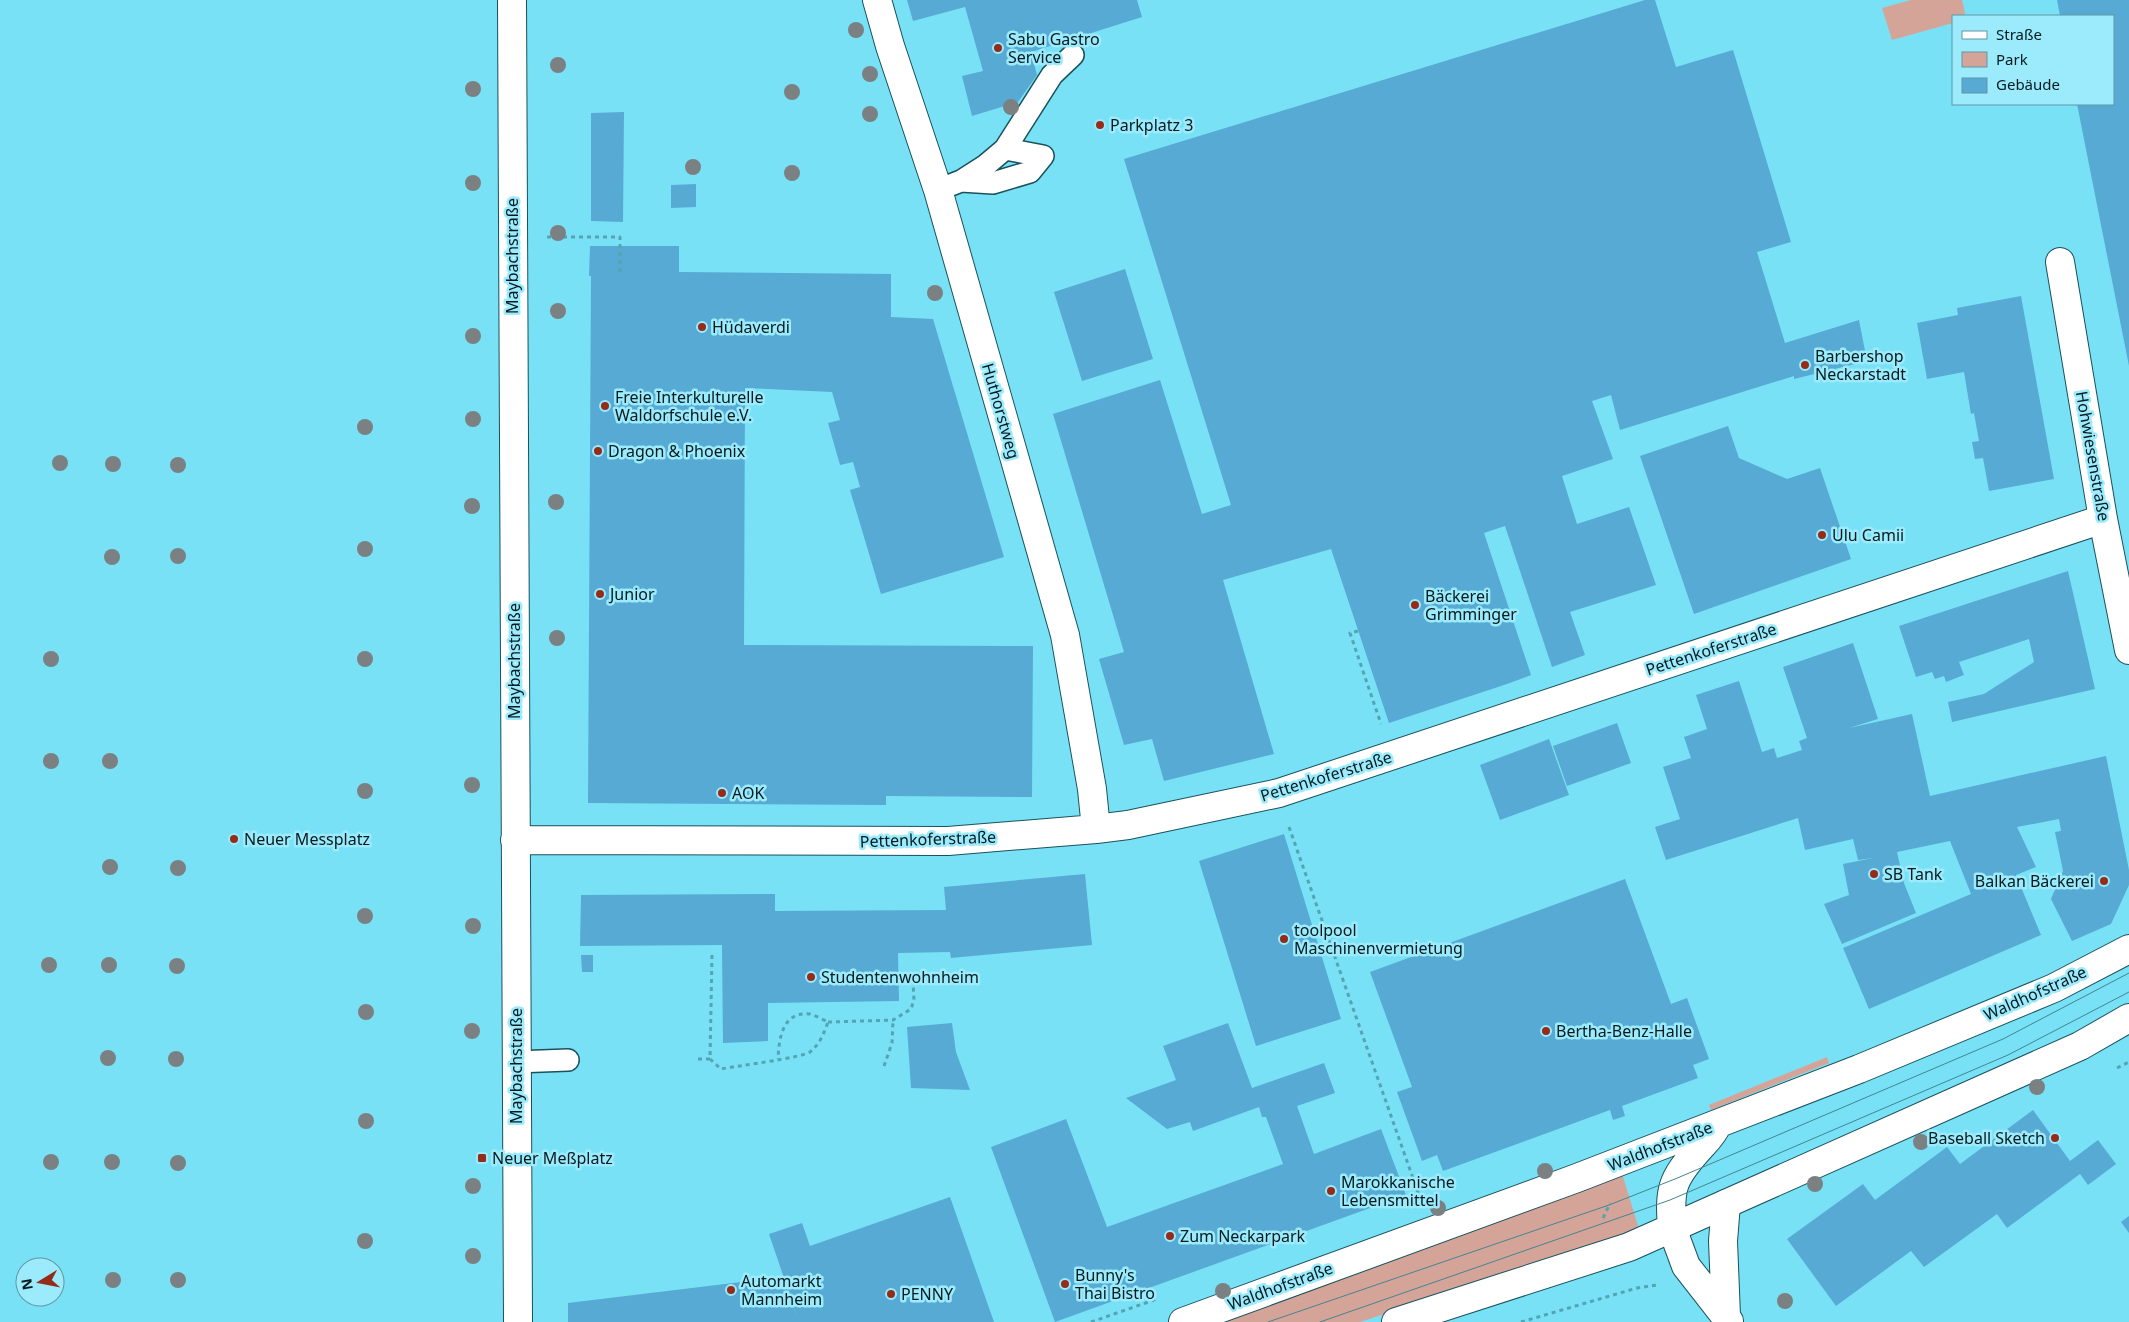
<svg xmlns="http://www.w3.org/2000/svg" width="2129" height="1322" font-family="'Noto Sans',sans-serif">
  <rect width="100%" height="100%" fill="#79e1f6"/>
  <path fill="#d5a499" d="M1911 0H1962L1965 13 1962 16H1953V23L1892 40 1882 8Z
    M1827 1057 1829 1063 1711 1110 1709 1105Z
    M1621 1170 1639 1229 1608 1241 1360 1322H1219Z"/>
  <path fill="#57aad3" d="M907 0H1137L1142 17 1031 52 1037 75 1018 102 972 116 962 76 983 71 965 7 913 21Z
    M1645 0H1655L1676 67 1733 50 1791 242 1757 252 1785 343 1859 320 1867 361 1794 379V376L1620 430 1611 395 1592 401 1613 459 1562 476 1577 524 1629 507 1656 585 1570 612 1585 655 1552 667 1505 526 1484 533 1531 675 1507 684 1389 723 1331 549 1223 580 1274 754 1164 781 1152 739 1124 745 1099 659 1124 652 1053 414 1160 380 1202 514 1231 505 1124 159Z
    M2057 0H2129V366L2077 104H2113V16H2060Z
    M624 112 623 222 591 221V113Z
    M696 184V207L671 208V185Z
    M590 246H679V272L891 274V317L933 319 1004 557 881 594 850 490 860 487 853 462 840 465 828 423 840 420 832 392 745 388 744 645 1033 646 1032 797 886 796V805L588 803 591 276H589Z
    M1125 269 1153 359 1082 381 1054 292Z
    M2021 296 2054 479 1989 491 1983 458 1975 459 1972 442 1979 441 1974 413 1971 414 1964 372 1927 379 1917 323 1958 315 1957 308Z
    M1728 426 1739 458 1787 479 1820 468 1851 559 1694 614 1640 456Z
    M2068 571 2095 689 1952 722 1948 702 1984 694 2034 662 2029 639 1959 662 1964 675 1946 682 1944 676 1935 679 1932 672 1916 677 1899 626Z
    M1853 643 1878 719 1849 728 1912 714 1930 796 2106 756 2129 870V885L2111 924 2072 941 2051 899 2063 871 2055 832 2061 831 2059 819 2017 827 2036 867 2016 875 2041 935 1869 1009 1843 948 1971 894 1950 841 1897 852 1904 883 1916 913 1842 944 1824 904 1849 895 1843 864 1873 858 1858 860 1853 839 1805 850 1798 818 1666 860 1655 827 1680 819 1663 767 1691 758 1684 737 1707 729 1696 695 1739 681 1762 752 1774 748 1777 758 1802 750 1799 741 1807 738 1783 667Z
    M1617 723 1631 763 1567 786 1553 746Z
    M1549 739 1569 795 1500 820 1480 765Z
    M1284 834 1341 1019 1256 1046 1199 861Z
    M1085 874 1092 945 951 958 950 952 898 953 899 1001 768 1003V1041L723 1043 722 945 580 946 581 895 775 894V911L946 910 944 887Z
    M1625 879 1671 1004 1687 998 1709 1059 1693 1065 1698 1078 1622 1106 1625 1116 1613 1120 1610 1110 1443 1171 1437 1155 1422 1161 1397 1092 1412 1087 1370 972Z
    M581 955H593V972H582Z
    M952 1023 956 1052 970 1090 911 1088 907 1027Z
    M1228 1023 1252 1088 1324 1063 1335 1093 1297 1106 1314 1154 1381 1129 1406 1195 1055 1322 991 1147 1066 1119 1107 1227 1283 1164 1266 1117H1262L1259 1107 1193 1131 1190 1122 1167 1129 1126 1098 1176 1080 1163 1046Z
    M2033 1110 2070 1161 2098 1140 2116 1164 2088 1185 2080 1174 2007 1228 1997 1214 1924 1267 1911 1251 1836 1306 1787 1239 1863 1184 1875 1200 1947 1147 1960 1164Z
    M950 1197 994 1322H799L769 1234 802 1223 810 1246Z
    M2129 1216V1233L2121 1222Z
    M783 1277 799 1322H568V1303Z"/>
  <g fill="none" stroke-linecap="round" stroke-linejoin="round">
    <g stroke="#18525c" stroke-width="24">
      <path id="service" d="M961 181 993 183 1030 172 1043 156 1005 149
        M938 190 961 181 986 165 1005 149 1052 75 1073 55
        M516 1062 568 1060"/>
    </g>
    <g stroke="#18525c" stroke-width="30">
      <path id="minor" d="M512 0 518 1322
        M877 0 890 46 938 190 1065 635 1092 789 1096 829
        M2060 262 2103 519 2129 650
        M515 840 948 841 1096 829 1128 825 1279 793 2103 519
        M1672 1228 1686 1266 1729 1321
        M1726 1316 1723 1241 1726 1204"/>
    </g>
    <g stroke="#18525c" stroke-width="30">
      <path id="tertiary" d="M1672 1228C1669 1189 1672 1179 1698 1150 1705 1142 1713 1135 1717 1125
        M1183 1322 1577 1178 1859 1069 2054 988 2129 949
        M1396 1322 1629 1247 2080 1046 2129 1018"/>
    </g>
    <path stroke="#55a4b4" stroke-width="3" stroke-dasharray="4 4" stroke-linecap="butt" d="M547 237H620V272
      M1358 631 1350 633 1381 724
      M1289 827 1420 1198
      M828 1022 893 1020 911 1009 914 1000 913 982
      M698 1059H710L712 954
      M710 1059 721 1069C736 1066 801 1058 810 1052 820 1044 824 1033 828 1022 823 1020 815 1015 810 1014 782 1011 779 1039 778 1059
      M884 1066 892 1043 893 1020
      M2117 1068 2129 1062
      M1603 1218 1610 1203
      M1091 1322 1157 1299
      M1521 1322 1637 1288 1657 1285"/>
    <use href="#service" stroke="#fff" stroke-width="21"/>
    <use href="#minor" stroke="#fff" stroke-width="28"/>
    <use href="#tertiary" stroke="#fff" stroke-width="28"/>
    <path stroke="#438592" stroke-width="1" d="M1268 1322 1609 1205 1675 1179 2003 1039 2129 973
      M1320 1322 1670 1200 2008 1055 2129 992"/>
  </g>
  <g fill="#7b8082">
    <circle cx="856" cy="30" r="8"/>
    <circle cx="558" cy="65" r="8"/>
    <circle cx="870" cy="74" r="8"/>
    <circle cx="473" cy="89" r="8"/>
    <circle cx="792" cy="92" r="8"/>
    <circle cx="1011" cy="107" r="8"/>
    <circle cx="870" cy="114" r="8"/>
    <circle cx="693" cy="167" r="8"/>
    <circle cx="792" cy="173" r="8"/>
    <circle cx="473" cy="183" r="8"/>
    <circle cx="558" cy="233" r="8"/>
    <circle cx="935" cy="293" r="8"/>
    <circle cx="558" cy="311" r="8"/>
    <circle cx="473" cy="336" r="8"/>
    <circle cx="473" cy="419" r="8"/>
    <circle cx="365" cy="427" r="8"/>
    <circle cx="60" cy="463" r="8"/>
    <circle cx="113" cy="464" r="8"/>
    <circle cx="178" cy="465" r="8"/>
    <circle cx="556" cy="502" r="8"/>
    <circle cx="472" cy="506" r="8"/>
    <circle cx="365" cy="549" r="8"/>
    <circle cx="178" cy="556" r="8"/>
    <circle cx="112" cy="557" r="8"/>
    <circle cx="557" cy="638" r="8"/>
    <circle cx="51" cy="659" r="8"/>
    <circle cx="365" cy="659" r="8"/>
    <circle cx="51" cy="761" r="8"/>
    <circle cx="110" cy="761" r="8"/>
    <circle cx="472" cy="785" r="8"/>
    <circle cx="365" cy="791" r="8"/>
    <circle cx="110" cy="867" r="8"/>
    <circle cx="178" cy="868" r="8"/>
    <circle cx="365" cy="916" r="8"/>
    <circle cx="473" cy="926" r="8"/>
    <circle cx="49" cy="965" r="8"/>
    <circle cx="109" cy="965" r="8"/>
    <circle cx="177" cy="966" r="8"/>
    <circle cx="366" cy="1012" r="8"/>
    <circle cx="472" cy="1031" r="8"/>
    <circle cx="108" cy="1058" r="8"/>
    <circle cx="176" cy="1059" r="8"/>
    <circle cx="2037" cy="1087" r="8"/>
    <circle cx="366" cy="1121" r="8"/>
    <circle cx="1921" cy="1142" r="8"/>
    <circle cx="51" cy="1162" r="8"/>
    <circle cx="112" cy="1162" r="8"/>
    <circle cx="178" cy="1163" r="8"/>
    <circle cx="1545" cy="1171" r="8"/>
    <circle cx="1815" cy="1184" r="8"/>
    <circle cx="473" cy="1186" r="8"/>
    <circle cx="1438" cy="1208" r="8"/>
    <circle cx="365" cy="1241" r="8"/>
    <circle cx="473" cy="1256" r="8"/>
    <circle cx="113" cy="1280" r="8"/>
    <circle cx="178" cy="1280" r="8"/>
    <circle cx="1223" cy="1291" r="8"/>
    <circle cx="1785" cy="1301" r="8"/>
  </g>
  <g fill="#952b19" stroke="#9cebfc" stroke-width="2">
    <circle cx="998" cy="48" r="5"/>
    <circle cx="1100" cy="125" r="5"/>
    <circle cx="702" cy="327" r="5"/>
    <circle cx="1805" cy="365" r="5"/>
    <circle cx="605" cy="406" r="5"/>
    <circle cx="598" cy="451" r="5"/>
    <circle cx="1822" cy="535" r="5"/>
    <circle cx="600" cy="594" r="5"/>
    <circle cx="1415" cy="605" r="5"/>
    <circle cx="722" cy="793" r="5"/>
    <circle cx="234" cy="839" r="5"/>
    <circle cx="1874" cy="874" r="5"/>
    <circle cx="2104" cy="881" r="5"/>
    <circle cx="1284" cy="939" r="5"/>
    <circle cx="811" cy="977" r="5"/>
    <circle cx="1546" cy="1031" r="5"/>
    <circle cx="2055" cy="1138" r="5"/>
    <rect x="477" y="1153" width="10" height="10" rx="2.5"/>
    <circle cx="1331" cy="1191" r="5"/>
    <circle cx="1170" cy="1236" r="5"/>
    <circle cx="1065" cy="1284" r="5"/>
    <circle cx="731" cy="1290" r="5"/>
    <circle cx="891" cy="1294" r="5"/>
  </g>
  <g text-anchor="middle" stroke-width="5" stroke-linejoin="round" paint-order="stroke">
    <g font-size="16" fill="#031a1e" stroke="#9cebfc" text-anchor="start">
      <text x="1008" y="45">Sabu Gastro<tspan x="1008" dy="18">Service</tspan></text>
      <text x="1110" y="131">Parkplatz 3</text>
      <text x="712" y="333">Hüdaverdi</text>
      <text x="1815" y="362">Barbershop<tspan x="1815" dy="18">Neckarstadt</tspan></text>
      <text x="615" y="403">Freie Interkulturelle<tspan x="615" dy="18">Waldorfschule e.V.</tspan></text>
      <text x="608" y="457">Dragon &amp; Phoenix</text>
      <text x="1832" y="541">Ulu Camii</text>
      <text x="610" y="600">Junior</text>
      <text x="1425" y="602">Bäckerei<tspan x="1425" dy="18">Grimminger</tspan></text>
      <text x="732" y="799">AOK</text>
      <text x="244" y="845">Neuer Messplatz</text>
      <text x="1884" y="880">SB Tank</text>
      <text x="2094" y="887" text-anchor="end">Balkan Bäckerei</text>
      <text x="1294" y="936">toolpool<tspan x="1294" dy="18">Maschinenvermietung</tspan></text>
      <text x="821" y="983">Studentenwohnheim</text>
      <text x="1556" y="1037">Bertha-Benz-Halle</text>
      <text x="2045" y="1144" text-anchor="end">Baseball Sketch</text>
      <text x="492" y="1164">Neuer Meßplatz</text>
      <text x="1341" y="1188">Marokkanische<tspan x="1341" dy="18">Lebensmittel</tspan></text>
      <text x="1180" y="1242">Zum Neckarpark</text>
      <text x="1075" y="1281">Bunny's<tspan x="1075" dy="18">Thai Bistro</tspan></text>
      <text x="741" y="1287">Automarkt<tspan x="741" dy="18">Mannheim</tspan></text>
      <text x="901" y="1300">PENNY</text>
    </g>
    <g font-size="16" fill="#031a1e" stroke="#9cebfc">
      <text transform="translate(512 256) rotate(-90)" y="6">Maybachstraße</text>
      <text transform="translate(1001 411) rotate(74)" y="6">Huthorstweg</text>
      <text transform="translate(2093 456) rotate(80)" y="6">Hohwiesenstraße</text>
      <text transform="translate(1711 649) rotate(-18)" y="6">Pettenkoferstraße</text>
      <text transform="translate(514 661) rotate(-90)" y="6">Maybachstraße</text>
      <text transform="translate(1326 776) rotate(-17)" y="6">Pettenkoferstraße</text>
      <text transform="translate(928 839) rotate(-2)" y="6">Pettenkoferstraße</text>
      <text transform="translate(2035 993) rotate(-24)" y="6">Waldhofstraße</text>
      <text transform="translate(516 1066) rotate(-90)" y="6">Maybachstraße</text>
      <text transform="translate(1660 1146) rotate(-21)" y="6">Waldhofstraße</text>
      <text transform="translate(1280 1286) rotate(-20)" y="6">Waldhofstraße</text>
    </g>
  </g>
  <rect x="1952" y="15" width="162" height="90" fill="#9cebfc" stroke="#5f97a3"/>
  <rect x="1962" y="31" width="25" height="8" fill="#ffffff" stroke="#5f97a3"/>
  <text x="1996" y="40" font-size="15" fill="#031a1e">Straße</text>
  <rect x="1962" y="52" width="25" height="15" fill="#d5a499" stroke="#5f97a3"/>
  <text x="1996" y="65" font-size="15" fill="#031a1e">Park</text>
  <rect x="1962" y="78" width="25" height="15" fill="#57aad3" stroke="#5f97a3"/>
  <text x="1996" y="90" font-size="15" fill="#031a1e">Gebäude</text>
  <g transform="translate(40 1282) rotate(260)"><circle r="24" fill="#9cebfc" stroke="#5f97a3"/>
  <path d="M0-4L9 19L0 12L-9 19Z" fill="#952b19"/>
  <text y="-8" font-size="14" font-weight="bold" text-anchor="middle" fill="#031a1e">N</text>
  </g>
</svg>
